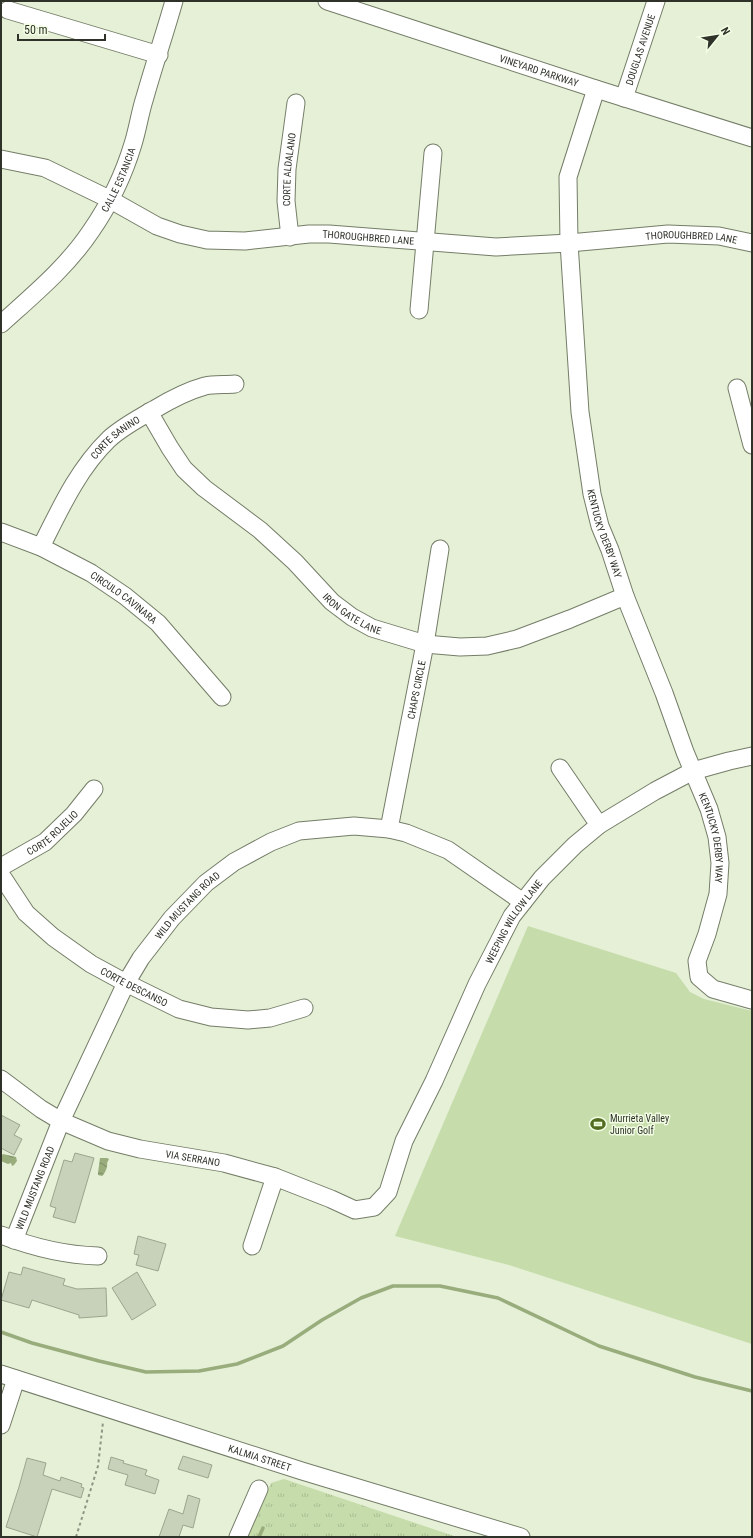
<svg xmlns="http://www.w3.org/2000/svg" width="753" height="1538" font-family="'Roboto Condensed',sans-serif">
  <defs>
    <pattern id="grass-tufts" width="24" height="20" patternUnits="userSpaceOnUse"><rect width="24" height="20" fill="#c6dcaa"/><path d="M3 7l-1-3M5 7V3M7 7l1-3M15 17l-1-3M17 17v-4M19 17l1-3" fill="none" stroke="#aabd92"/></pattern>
    <pattern id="water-waves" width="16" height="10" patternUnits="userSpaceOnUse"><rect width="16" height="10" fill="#98ac7c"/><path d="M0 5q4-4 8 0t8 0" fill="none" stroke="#7c8d66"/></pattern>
  </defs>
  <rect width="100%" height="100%" fill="#e5f0d7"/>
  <path fill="url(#grass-tufts)" d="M284 1479 457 1537H248L271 1483Z"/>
  <path fill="#c6dcaa" d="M528 926 676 973 690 992 704 999 752 1011V1344L509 1265 395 1236Z"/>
  <path fill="url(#water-waves)" d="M3 1154 16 1157 17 1161 14 1165 12 1166 11 1163 8 1164 1 1161V1156Z
    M100 1158H107L109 1159 107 1163C108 1166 105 1174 102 1176L98 1175V1173Z"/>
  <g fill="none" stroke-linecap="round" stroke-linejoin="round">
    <path stroke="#98ac7c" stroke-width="3.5" d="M1 1332 32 1343 99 1361 146 1372 199 1371 237 1364 283 1346 322 1320 361 1298 393 1286H440L498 1298 599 1346 695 1377 752 1391
      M259 1537 263 1528"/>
  </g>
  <path fill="#c8d2ba" stroke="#9ba58e" d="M1 1115 20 1125 14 1135 22 1139 14 1155 1 1148Z
    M75 1153 94 1158 75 1223 53 1217 56 1208 50 1206 64 1160 72 1162Z
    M138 1236 166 1244 158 1271 136 1265 139 1255 134 1254Z
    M23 1267 65 1279 63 1285 77 1289 106 1288 107 1316 79 1318V1315L32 1300 29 1308 1 1300 9 1272 21 1275Z
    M137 1272 156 1305 132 1320 112 1288Z
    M183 1456 212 1465 208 1478 178 1469Z
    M111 1457 124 1461 123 1463 147 1470 145 1475 159 1480 155 1494 125 1485 128 1475 108 1469Z
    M27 1458 46 1463 43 1475 60 1481 61 1477 82 1484 81 1487 84 1488 81 1498 52 1489 37 1537 6 1527 19 1487Z
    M188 1495 200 1499 193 1528 183 1525 179 1537H159L169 1509 183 1514Z"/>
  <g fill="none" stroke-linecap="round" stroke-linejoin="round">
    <g stroke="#747d67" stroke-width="19">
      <g id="minor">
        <path id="s1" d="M327 1 596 89 752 138"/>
        <path d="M8 10 159 55"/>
        <path id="s2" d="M596 89 568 177 569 243 580 412 592 494 600 526 610 550 625 596 664 693 685 752 709 809 717 837 720 863 718 894 707 934 697 961 699 977 713 989 752 1000"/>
        <path id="s3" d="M624 98 656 1"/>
        <path id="s4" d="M1 159 45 168 109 199 157 226 180 234 207 240 245 241 309 234H329L496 247 569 243 668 234 719 236 752 243"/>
        <path id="s5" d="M290 237 286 201 287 169 296 103"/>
        <path d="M419 310 433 153"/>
        <path id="s6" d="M1 324C33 295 67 267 91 231 109 205 124 174 133 144 138 128 140 112 145 97 154 65 165 33 174 1"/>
        <path d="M737 388 752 445"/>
        <path id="s7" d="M149 412 170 448 184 469 204 488 260 530 295 562 332 602 352 617 372 628 425 644 460 647 487 646 517 639 570 619 625 596"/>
        <path id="s8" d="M1 532 41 547 91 573 125 596 158 623 222 697"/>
        <path id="s9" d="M41 547C60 509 78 469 109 439 122 427 139 418 155 409 170 400 187 391 205 386 214 384 225 385 235 384"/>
        <path d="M560 768 599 825"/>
        <path id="s10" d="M389 829 425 644 440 549"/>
        <path id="s11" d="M1 867 45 842 74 814 94 789"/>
        <path id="s12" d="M1 875 26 913 53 937 91 964 126 983 179 1009 211 1017 248 1020 270 1018 304 1008"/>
        <path id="s13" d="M1 1079 41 1109 61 1121 108 1141 140 1149 224 1163 275 1177 331 1199 355 1210 374 1207 388 1192 404 1141 434 1081 477 984 512 916 542 878 575 845 599 825 655 791 693 771 729 761 752 756"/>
        <path d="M1 1235C32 1247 64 1255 98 1256"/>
        <path id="s14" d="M14 1240 61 1121 126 983 141 958 172 918 206 883 234 862 271 842 299 831 354 826 389 829 406 833 448 850 523 902"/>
        <path d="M252 1246 275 1177"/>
        <path id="s15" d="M1 1374 302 1471 521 1537"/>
        <path d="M1 1425 16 1379"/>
        <path d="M238 1537 259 1489"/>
      </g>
    </g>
    <path stroke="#8e9584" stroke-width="2" stroke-dasharray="3 3" stroke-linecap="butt" d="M76 1537 98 1466 103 1422"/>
    <use href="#minor" stroke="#fff" stroke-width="17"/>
  </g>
  <defs>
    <g id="stadium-bare" transform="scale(1.2)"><path d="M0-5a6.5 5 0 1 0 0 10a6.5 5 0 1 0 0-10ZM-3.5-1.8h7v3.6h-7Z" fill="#526d20" stroke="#f2fde4" stroke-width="2.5" paint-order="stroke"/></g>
  </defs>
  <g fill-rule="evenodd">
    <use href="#stadium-bare" x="598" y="1124"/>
  </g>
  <g text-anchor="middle" stroke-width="3" stroke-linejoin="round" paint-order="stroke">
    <g font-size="10" fill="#2e3229" stroke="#f2fde4">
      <text dy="4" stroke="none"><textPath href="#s3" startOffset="51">DOUGLAS AVENUE</textPath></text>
      <text dy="4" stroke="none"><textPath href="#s1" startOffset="223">VINEYARD PARKWAY</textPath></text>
      <text dy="4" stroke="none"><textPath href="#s5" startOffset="68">CORTE ALDALANO</textPath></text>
      <text dy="4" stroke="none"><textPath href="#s6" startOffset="188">CALLE ESTANCIA</textPath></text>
      <text dy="4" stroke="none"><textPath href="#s4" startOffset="385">THOROUGHBRED LANE</textPath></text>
      <text dy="4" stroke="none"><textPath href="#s4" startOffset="709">THOROUGHBRED LANE</textPath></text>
      <text dy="4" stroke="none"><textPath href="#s9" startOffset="134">CORTE SANINO</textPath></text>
      <text dy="4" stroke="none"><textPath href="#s2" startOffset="452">KENTUCKY DERBY WAY</textPath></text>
      <text dy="4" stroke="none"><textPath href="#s8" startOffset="140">CIRCULO CAVINARA</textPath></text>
      <text dy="4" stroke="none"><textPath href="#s7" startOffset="290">IRON GATE LANE</textPath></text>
      <text dy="4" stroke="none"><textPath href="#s10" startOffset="142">CHAPS CIRCLE</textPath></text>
      <text dy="4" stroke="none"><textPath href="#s11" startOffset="62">CORTE ROJELIO</textPath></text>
      <text dy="4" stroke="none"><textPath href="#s2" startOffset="776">KENTUCKY DERBY WAY</textPath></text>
      <text dy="4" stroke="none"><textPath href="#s14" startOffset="380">WILD MUSTANG ROAD</textPath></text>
      <text dy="4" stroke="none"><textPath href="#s13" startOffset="721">WEEPING WILLOW LANE</textPath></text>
      <text dy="4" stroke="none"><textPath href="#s12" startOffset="177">CORTE DESCANSO</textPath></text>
      <text dy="4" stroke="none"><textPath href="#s13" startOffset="211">VIA SERRANO</textPath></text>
      <text dy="4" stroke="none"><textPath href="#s14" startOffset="56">WILD MUSTANG ROAD</textPath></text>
      <text dy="4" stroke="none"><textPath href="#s15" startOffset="272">KALMIA STREET</textPath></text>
    </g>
    <g font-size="10" fill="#2e3229" stroke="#f2fde4" text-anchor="start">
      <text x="610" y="1122">Murrieta Valley<tspan x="610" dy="12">Junior Golf</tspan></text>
    </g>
  </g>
  <rect width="753" height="1538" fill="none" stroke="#2e3229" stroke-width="4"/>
  <g transform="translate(717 36) rotate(60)" stroke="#f2fde4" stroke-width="3" paint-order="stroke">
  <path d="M0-3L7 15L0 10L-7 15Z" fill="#2e3229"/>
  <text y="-6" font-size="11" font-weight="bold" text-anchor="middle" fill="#2e3229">N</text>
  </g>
  <path d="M18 34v6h87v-6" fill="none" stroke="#2e3229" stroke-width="2"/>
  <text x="24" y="34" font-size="12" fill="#2e3229" stroke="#f2fde4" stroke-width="3" paint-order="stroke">50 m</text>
</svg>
